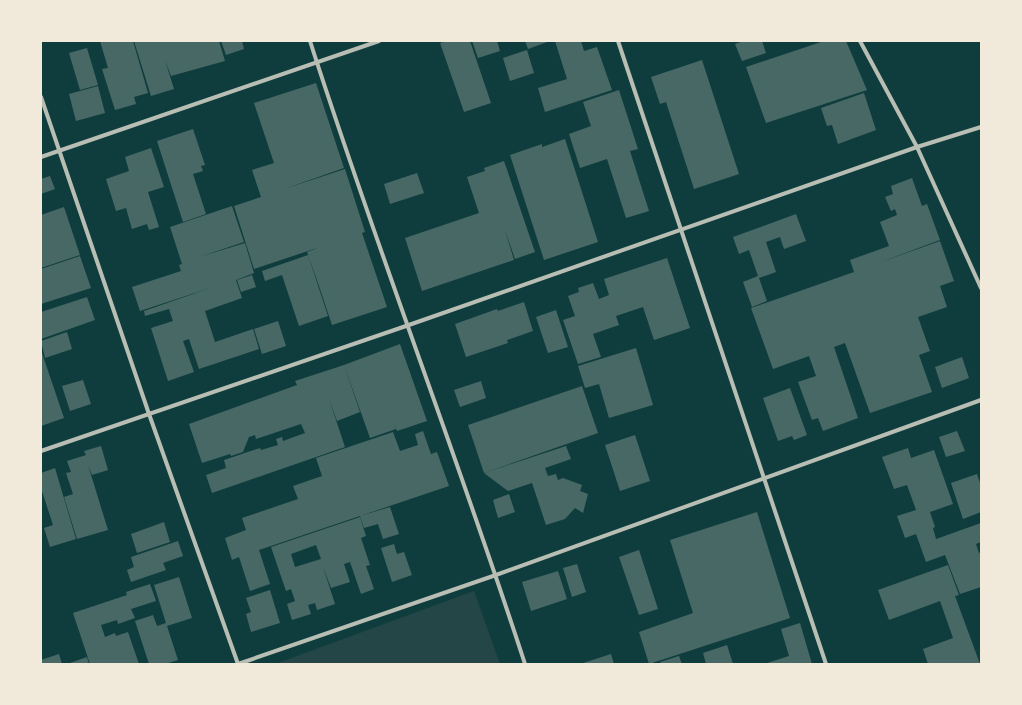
<svg xmlns="http://www.w3.org/2000/svg" width="1022" height="705" font-family="'Archivo Narrow',sans-serif">
  <rect width="100%" height="100%" fill="#0f3d3e"/>
  <path fill="#244646" d="M474 591 500 664H275Z"/>
  <path fill="#486865" fill-rule="evenodd" d="M100 41H133L148 93 134 97 136 104 115 110 102 69 108 68Z
    M134 41H219L225 61 171 76 165 60 174 89 151 96Z
    M221 41H242L244 49 226 55Z
    M447 41H470L491 103 464 112 440 43Z
    M472 41H497L500 51 478 58Z
    M525 41H550L528 49Z
    M555 41H581L584 51 597 47 612 90 545 112 538 88 567 79Z
    M743 41H762L766 53 742 61 735 44Z
    M824 41H846L867 90 766 123 746 67Z
    M87 48 98 85 80 90 69 53Z
    M527 50 534 73 510 81 503 58Z
    M702 60 739 174 694 189 666 102 660 104 651 77Z
    M316 83 344 168 284 189 345 169 365 232 362 233 387 307 332 325 319 286 343 278 319 286 307 252 320 247 254 269 234 206 261 197 252 170 274 163 254 103Z
    M98 86 105 113 76 121 69 94Z
    M619 90 638 149 630 151 649 211 626 218 607 159 580 168 569 134 591 126 583 102Z
    M864 93 876 130 838 144 832 125 827 126 821 108Z
    M193 129 205 165 201 166 203 171 193 174 206 214 183 222 157 141Z
    M565 139 598 242 544 260 510 155 542 144V147Z
    M151 148 164 187 148 192 159 227 149 230 147 224 132 229 126 208 116 211 106 179 129 171 125 157Z
    M504 161 535 252 515 259 505 230 514 260 422 291 405 238 479 213 467 177 485 171 484 168Z
    M417 173 424 193 390 204 384 184Z
    M50 176 55 189 41 194V179Z
    M912 178 922 206 927 204 940 240 878 263 940 241 954 281 940 286 947 307 918 317 930 351 919 355 932 392 870 413 845 343 834 347 858 418 823 431 818 418 812 420 798 382 816 376 809 356 773 369 751 308 854 272 850 260 889 246 880 222 897 215 895 209 891 211 885 197 893 194 891 186Z
    M232 206 244 242 199 257 245 243 254 273 236 280 242 298 205 311 215 342 253 329 259 349 199 369 189 339 183 341 194 372 168 381 151 328 173 321 169 309 145 316 144 311 213 287 140 311 132 287 181 271 179 265 182 264 170 227Z
    M64 207 80 255 41 268V215Z
    M796 214 806 241 784 249 780 237 766 242 776 272 759 278 767 301 752 307 743 282 758 276 749 250 739 254 733 237Z
    M308 255 328 316 299 326 282 275 265 281 262 271Z
    M80 256 91 288 41 304V269Z
    M667 258 690 328 654 340 643 307 616 316 619 325 593 334 601 357 578 364 563 320 575 316 568 296 579 292 578 288 593 283 599 299 609 295 604 279Z
    M252 275 256 287 241 292 237 280Z
    M87 297 95 320 41 339V312Z
    M524 302 533 331 507 340 508 343 466 357 455 324 497 309 498 311Z
    M556 310 568 347 548 353 536 317Z
    M278 321 286 346 262 354 254 329Z
    M67 332 72 349 45 358 41 341Z
    M400 344 427 421 397 431 394 423 396 429 370 438 344 365Z
    M636 348 653 405 609 418 599 384 585 388 578 366Z
    M41 350 64 418 41 426Z
    M962 357 969 378 942 388 935 367Z
    M344 365 360 412 337 421 329 399 345 447 212 493 206 475 226 468 224 460 260 448 261 450 278 445 276 439 282 437 283 441 305 433 301 424 256 439 255 435 249 437 243 452 231 456 230 454 202 463 189 424 297 385 295 381Z
    M83 380 91 404 70 411 62 386Z
    M481 381 486 398 460 407 454 390Z
    M582 386 598 433 484 473 468 425Z
    M790 388 807 435 794 440 792 436 778 441 763 398Z
    M423 431 431 454 437 452 449 486 259 550 270 584 250 591 239 557 232 560 225 538 246 530 242 518 298 499 293 486 322 476 316 458 393 432 400 451 418 445 415 434Z
    M957 431 965 451 946 457 939 437Z
    M635 435 650 481 620 491 605 445Z
    M101 446 108 470 92 475 88 465 108 530 77 539 64 497 73 494 66 473 71 472 67 461 86 455 84 451Z
    M566 446 571 459 545 468 548 476 556 474 558 480 563 478 582 485 580 491 588 494 583 513 575 508 565 519 546 525 532 483 508 491 484 473Z
    M908 448 911 458 934 450 953 504 930 512 935 527 933 528 936 539 981 523V542L976 544 979 553 981 552V587L960 594 945 555 926 562 916 534 905 538 897 516 916 510 907 485 894 489 882 457Z
    M55 468 76 539 50 547 44 528 53 525 41 488V473Z
    M977 474 981 486V512L963 519 951 483Z
    M509 494 515 512 498 518 493 500Z
    M390 507 399 534 383 539 378 524 364 528 360 516Z
    M757 512 790 618 649 664 639 632 693 613 670 540Z
    M360 517 366 536 361 538 370 565 366 566 374 589 361 594 350 562 344 564 350 582 331 588 323 567 335 604 317 610 315 603 308 605 311 614 292 620 287 604 295 601 291 589 286 591 271 547ZM316 545 321 559 295 567 291 554Z
    M164 522 170 542 137 553 131 534Z
    M178 541 183 556 163 563 166 570 131 582 127 570 134 567 131 557Z
    M394 544 397 554 404 552 412 575 392 582 381 548Z
    M639 550 658 609 639 615 619 557Z
    M577 564 586 592 572 597 563 568Z
    M948 565 959 595 955 596 980 664H928L923 649 953 638 940 601 889 620 878 590Z
    M558 571 567 599 531 611 522 582Z
    M179 577 192 618 167 626 178 660 165 664H149L135 621 153 615 157 626 166 623 154 585Z
    M150 584 156 601 131 609 135 618 118 624 117 620 101 625 105 637 115 633 116 636 128 632 139 664H90L73 613 127 595 126 592Z
    M270 590 280 623 251 632 246 614 251 612 246 598Z
    M800 623 812 664H764L789 656 781 629Z
    M727 645 733 664H706L703 653Z
    M59 654 62 664H41V660Z
    M611 654 614 664H580Z
    M679 656 682 664H661L660 662Z
    M87 657 89 664H67Z"/>
  <g fill="none" stroke-linecap="round" stroke-linejoin="round">
    <path stroke="#b8beb3" stroke-width="4" d="M310 41C377 250 457 455 525 664
      M618 41 826 664
      M860 41 917 147 981 288
      M41 97 149 414 238 664
      M41 157 379 41
      M41 451 406 326 917 147 981 127
      M238 664 496 575 981 400"/>
  </g>
  <rect width="1022" height="705" fill="none" stroke="#f1e9da" stroke-width="84"/>
</svg>
